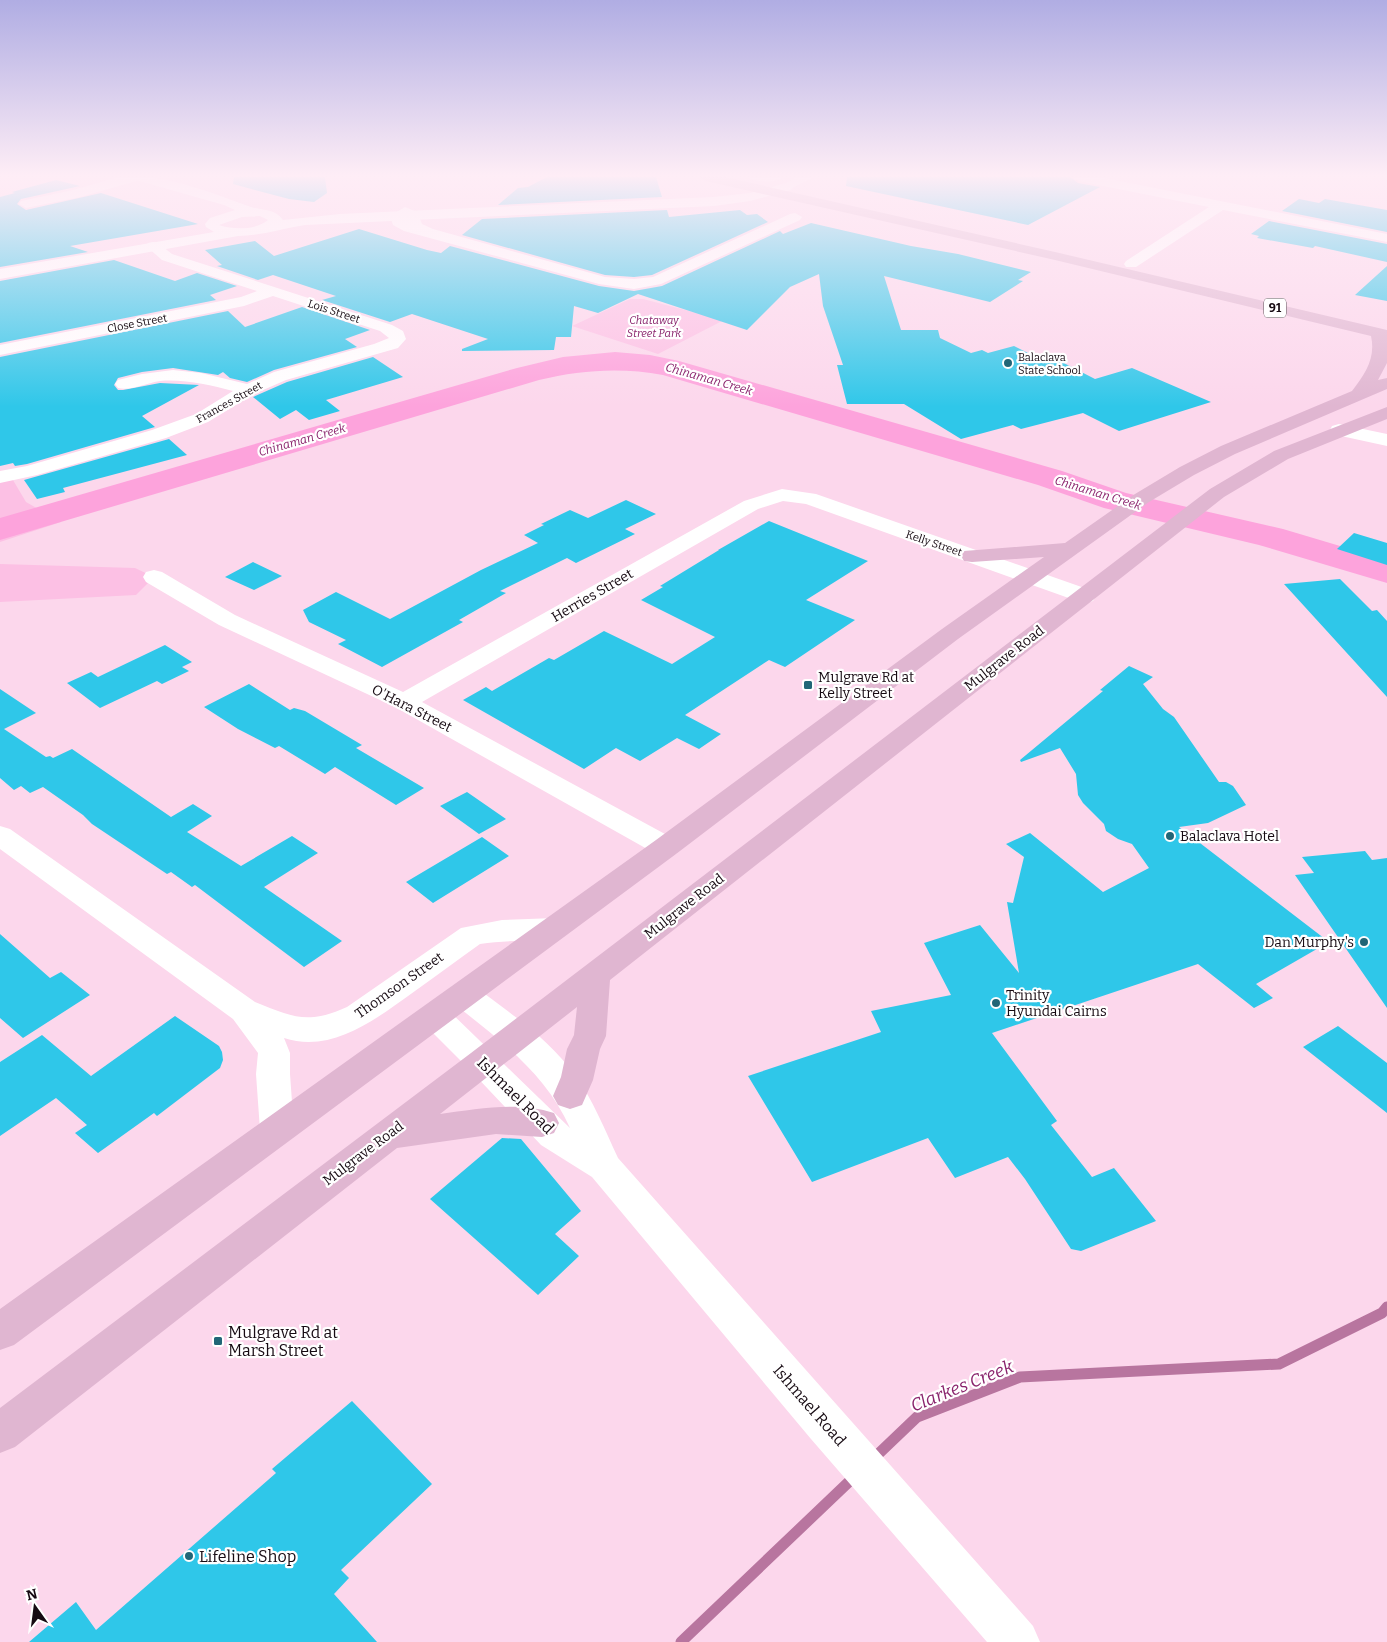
<svg xmlns="http://www.w3.org/2000/svg" width="1387" height="1642" font-family="Bitter,serif">
  <rect width="100%" height="100%" fill="#fcd7ec"/>
  <path fill="#fcc0e4" d="M630 299H643L724 320 658 354 572 326Z
    M10 475 26 502 61 522 0 542V476Z
    M0 564 135 568 154 577 136 595 0 602Z"/>
  <g fill="none" stroke-linecap="round" stroke-linejoin="round">
    <path stroke="#b8759f" stroke-width="11" d="M873 1459 917 1417 1020 1377 1279 1364 1382 1313 1387 1307
      M681 1642 855 1476"/>
    <path fill="#fda3dc" fill-rule="evenodd" d="M615 352 650 355 679 361 1062 471 1126 493 1283 529 1387 560V583L1259 545 1104 508 1038 485 663 375C621 367 580 370 539 380L0 540V518L517 368 563 357Z"/>
  </g>
  <path fill="#2fc7e9" d="M234 177H325L327 193 314 202 289 199 233 184Z
    M547 177H656L662 197 498 205 518 188 528 187Z
    M847 177H1070L1078 183 1100 187 1028 225 846 186Z
    M56 180 80 186 21 199 17 204 26 210 101 193 198 224 70 246 88 252 0 267V197L15 193 12 192Z
    M1299 199 1319 203 1325 199 1387 210V232L1282 211Z
    M667 210 669 217 740 210 747 215 757 214 768 222 652 275 634 277 605 275 462 235 482 219Z
    M1269 221 1387 244V262L1315 246 1313 248 1257 238 1259 236 1251 234Z
    M811 223 911 246 958 254 1031 272 1018 280 1023 281 990 302 884 276 901 330H938L940 338 971 353 982 350 988 353 1014 346 1046 362 1056 359 1095 379 1132 368 1211 402 1119 431 1083 413 1021 429 1013 425 961 439 904 404H847L837 365H843L823 306 819 274 790 287 747 330 638 294 598 313 574 306 571 337H556L554 350 462 351V349L488 339 412 314 390 322 322 300 336 296 273 275 258 280 217 266 222 265 205 250 255 241 274 256 359 229 427 250 441 253 450 246 599 286 634 291 662 286 780 231 783 234Z
    M114 260 175 281 197 273 237 286 210 295 216 300 0 343V281Z
    M1387 266V301L1355 295Z
    M302 307 370 330 345 339 357 347 274 370 247 382 230 378 223 372 218 375 173 368 142 372 118 378 114 385 118 390H123L160 383 199 385 142 416 155 427 27 464 15 466 13 463 0 466V357L228 311 245 327Z
    M373 357 403 377 326 400 340 411 309 420 296 410 280 419 253 397 287 382Z
    M169 439 187 455 63 488 65 492 37 499 24 480Z
    M626 500 656 514 625 529 635 534 576 563 567 558 500 591 506 593 459 620 463 622 382 667 338 644 346 640 309 622 303 610 336 592 390 619 481 570 538 543 524 535 544 525 541 524 570 510 588 518Z
    M769 521 868 561 806 600 855 620 785 667 769 660 685 715 721 734 699 749 677 738 640 761 616 748 584 769 463 700 486 687 492 691 549 658 554 660 604 631 672 664 715 637 641 600 663 587 660 586 719 550H718Z
    M1354 533 1387 543V565L1337 549Z
    M253 562 282 576 254 590 225 577Z
    M1340 579 1372 611 1377 610 1387 621V697L1284 584Z
    M165 645 192 662 182 667 189 671 162 684 157 681 100 708 67 683 91 672 98 677Z
    M1129 666 1153 677 1143 684 1163 709 1174 717 1219 782H1226L1233 786 1246 805 1208 823 1179 827 1329 942 1256 984 1273 998 1254 1008 1198 964 992 1033 1057 1121 1051 1125 1092 1177 1114 1168 1156 1221 1081 1251 1071 1249 1025 1179 1008 1157 955 1178 928 1138 812 1182 748 1076 881 1032 871 1011 951 995 924 943 980 925 1019 973 1007 902 1013 903 1024 857 1006 844 1030 833 1103 892 1149 868 1132 844 1118 839 1106 831 1104 824 1083 803 1078 795 1076 774 1060 748 1021 762 1020 760 1103 691 1100 690Z
    M249 684 290 710 294 708 305 711 362 745 356 748 424 788 396 805 335 767 325 774 279 746 275 748 238 729 204 707Z
    M0 689 36 713 4 729 46 757 50 756 53 758 72 749 171 817 193 804 212 816 187 832 241 866 292 836 318 853 264 887 342 941 304 967 195 885 192 887 171 872 167 874 92 824 83 815 43 787 30 793 21 786 14 790 0 778Z
    M467 792 506 819 479 834 440 806Z
    M482 837 509 856 433 903 406 882Z
    M1365 851 1372 860 1387 858V1008L1295 875 1314 873 1302 857Z
    M0 934 50 978 61 972 90 995 23 1038 0 1018Z
    M175 1016 219 1046 222 1052 223 1060 220 1068 157 1116 154 1113 98 1153 75 1133 87 1125 56 1098 0 1136V1062L42 1035 91 1076Z
    M1338 1026 1387 1063V1113L1303 1047Z
    M502 1138 521 1139 581 1211 555 1234 579 1256 538 1295 430 1199Z
    M352 1401 432 1484 341 1570 349 1578 334 1594 377 1642H29L76 1602 96 1630 276 1473 272 1469Z"/>
  <g fill="none" stroke-linecap="round" stroke-linejoin="round">
    <path fill="#fff" fill-rule="evenodd" d="M119 177H141L140 180 80 197 26 208 19 204 21 201 73 190Z
      M748 177H784C778 183 754 183 748 177Z
      M797 177H814L786 191 779 187Z
      M1072 177H1099L1387 234V242L1223 210 1136 267H1126L1124 264 1126 261 1209 207 1078 181Z
      M405 207 417 212 422 224 433 229 605 277 634 279 653 277 790 214 795 213 802 217 800 220 661 284 634 289 599 284 404 231 393 225 390 216Z
      M153 242 158 243 172 254 392 325 403 331 406 339 398 348 286 380 254 394 208 422 166 438 37 475 0 483V471L27 466 152 430 196 414 233 391C209 385 185 379 160 381 146 383 131 391 118 388L115 384 118 380 142 374 173 370 201 373 247 384 274 372 374 344 389 338 380 331 273 296 244 306 0 355V345L241 297 257 291 162 260 146 246 148 243Z
      M1339 424 1387 434V446L1332 434 1330 430 1332 426Z
      M782 489 816 494 1093 591 1096 596 1093 601 1085 603 1077 601 806 504 783 501 758 509 422 702 676 840 680 847 676 854 666 856 656 854 395 707 219 625 146 582 143 577 146 572 154 570 162 572 235 615 403 692 744 501Z
      M0 826 10 829 255 1002C293 1017 307 1025 347 1007L461 928 502 920 555 918 566 921 570 928 566 935C539 943 508 939 480 944 458 960 437 975 415 991 377 1018 333 1054 284 1038L290 1053V1074L294 1130 289 1140 277 1144 265 1140 260 1130 256 1074 258 1053 233 1019 0 849Z
      M463 982 474 986C510 1013 548 1038 575 1075 593 1100 605 1130 618 1158L1033 1626 1040 1642H987L811 1439 592 1177 541 1145 471 1071 423 1023 418 1015 423 1007 434 1003 445 1007 570 1128C545 1072 498 1039 452 1002L447 994 452 986Z"/>
    <path fill="#fff" fill-rule="evenodd" d="M135 177C175 177 214 194 251 207 263 211 274 208 283 220L340 214 714 197 750 193 786 183 793 187 791 190 750 201 714 206 305 225C283 228 261 236 238 236L0 279V269L214 232 206 227 205 224 210 218 235 210 224 205 136 180ZM260 216 268 220C256 230 234 230 219 225L242 217Z"/>
    <path fill="#e0b6d1" fill-rule="evenodd" d="M700 177H725L1055 252 1387 330V363L1378 380 1387 378V389L1235 454 1194 475 1149 502 958 639 676 854 14 1345 0 1350V1309L656 840 942 629 1044 557 972 562 964 561 961 556 964 551 1065 543 1135 494 1180 467 1221 446 1352 391C1365 374 1376 358 1371 336L1055 260 706 181Z
      M1387 407V419L1288 459 1224 497 610 980 606 1036 600 1049 593 1080 582 1105 570 1109 558 1105 553 1096 561 1077 567 1049 574 1035 577 1007 440 1114C477 1109 517 1101 554 1113L559 1123 554 1133 542 1137 496 1134 397 1148 15 1447 0 1453V1408L471 1053 1210 489 1274 451Z"/>
  </g>
  <linearGradient id="sky" x2="0" y2="1"><stop stop-color="#b0ade3"/><stop offset="0.43" stop-color="#feedf6"/><stop offset="1" stop-color="#feedf6" stop-opacity="0"/></linearGradient>
  <rect width="1387" height="407" fill="url(#sky)"/>
  <g fill="#216677" stroke="#fff" stroke-width="2">
    <circle cx="1008" cy="363" r="5"/>
    <rect x="803" y="680" width="10" height="10" rx="2.5"/>
    <circle cx="1170" cy="836" r="5"/>
    <circle cx="1364" cy="942" r="5"/>
    <circle cx="996" cy="1003" r="5"/>
    <rect x="213" y="1336" width="10" height="10" rx="2.5"/>
    <circle cx="189" cy="1556" r="5"/>
  </g>
  <g text-anchor="middle" stroke-width="4.5" stroke-linejoin="round" paint-order="stroke">
    <g font-size="11" fill="#160a12" stroke="#fff">
      <text transform="translate(334 311) rotate(18)" y="4">Lois Street</text>
      <text transform="translate(137 323) rotate(-11)" y="4">Close Street</text>
      <text transform="translate(229 402) rotate(-29)" y="4">Frances Street</text>
      <text transform="translate(934 543) rotate(19)" y="4">Kelly Street</text>
    </g>
    <g font-size="11" font-style="italic" fill="#88226b" stroke="#fff">
      <text x="654" y="324">Chataway<tspan x="654" dy="13">Street Park</tspan></text>
    </g>
    <g font-size="11" fill="#160a12" stroke="#fff" text-anchor="start">
      <text x="1018" y="361">Balaclava<tspan x="1018" dy="13">State School</tspan></text>
    </g>
    <rect fill="#fff" stroke="#5c5459" stroke-width="1" x="1264" y="298.5" width="22" height="19" rx="4"/>
    <g font-size="12" font-weight="bold" fill="#160a12">
      <text x="1275" y="312">91</text>
    </g>
    <g font-size="12" font-style="italic" fill="#8a246d" stroke="#fff">
      <text transform="translate(709 379) rotate(16)" y="4">Chinaman Creek</text>
      <text transform="translate(302 440) rotate(-16)" y="4">Chinaman Creek</text>
      <text transform="translate(1098 493) rotate(17)" y="4">Chinaman Creek</text>
    </g>
    <g font-size="14" fill="#160a12" stroke="#fff">
      <text transform="translate(592 595) rotate(-30)" y="5">Herries Street</text>
      <text transform="translate(1004 658) rotate(-38)" y="5">Mulgrave Road</text>
      <text transform="translate(412 708) rotate(27)" y="5">O'Hara Street</text>
      <text transform="translate(684 906) rotate(-38)" y="5">Mulgrave Road</text>
      <text transform="translate(399 985) rotate(-35)" y="5">Thomson Street</text>
      <text transform="translate(363 1153) rotate(-37)" y="5">Mulgrave Road</text>
    </g>
    <g font-size="14" fill="#160a12" stroke="#fff" text-anchor="start">
      <text x="818" y="682">Mulgrave Rd at<tspan x="818" dy="16">Kelly Street</tspan></text>
      <text x="1180" y="841">Balaclava Hotel</text>
      <text x="1354" y="947" text-anchor="end">Dan Murphy's</text>
      <text x="1006" y="1000">Trinity<tspan x="1006" dy="16">Hyundai Cairns</tspan></text>
    </g>
    <g font-size="16" fill="#160a12" stroke="#fff">
      <text transform="translate(516 1095) rotate(45)" y="6">Ishmael Road</text>
      <text transform="translate(810 1405) rotate(49)" y="6">Ishmael Road</text>
    </g>
    <g font-size="16" fill="#160a12" stroke="#fff" text-anchor="start">
      <text x="228" y="1338">Mulgrave Rd at<tspan x="228" dy="18">Marsh Street</tspan></text>
      <text x="199" y="1562">Lifeline Shop</text>
    </g>
    <g font-size="18" font-style="italic" fill="#8a246d" stroke="#fff">
      <text transform="translate(962 1386) rotate(-22)" y="6">Clarkes Creek</text>
    </g>
  </g>
  <g transform="translate(35 1607) rotate(346)" stroke="#ffffff" stroke-width="4" paint-order="stroke">
  <path d="M0-4L9 19L0 12L-9 19Z" fill="#160a12"/>
  <text y="-8" font-size="14" font-weight="bold" text-anchor="middle" fill="#160a12">N</text>
  </g>
</svg>
